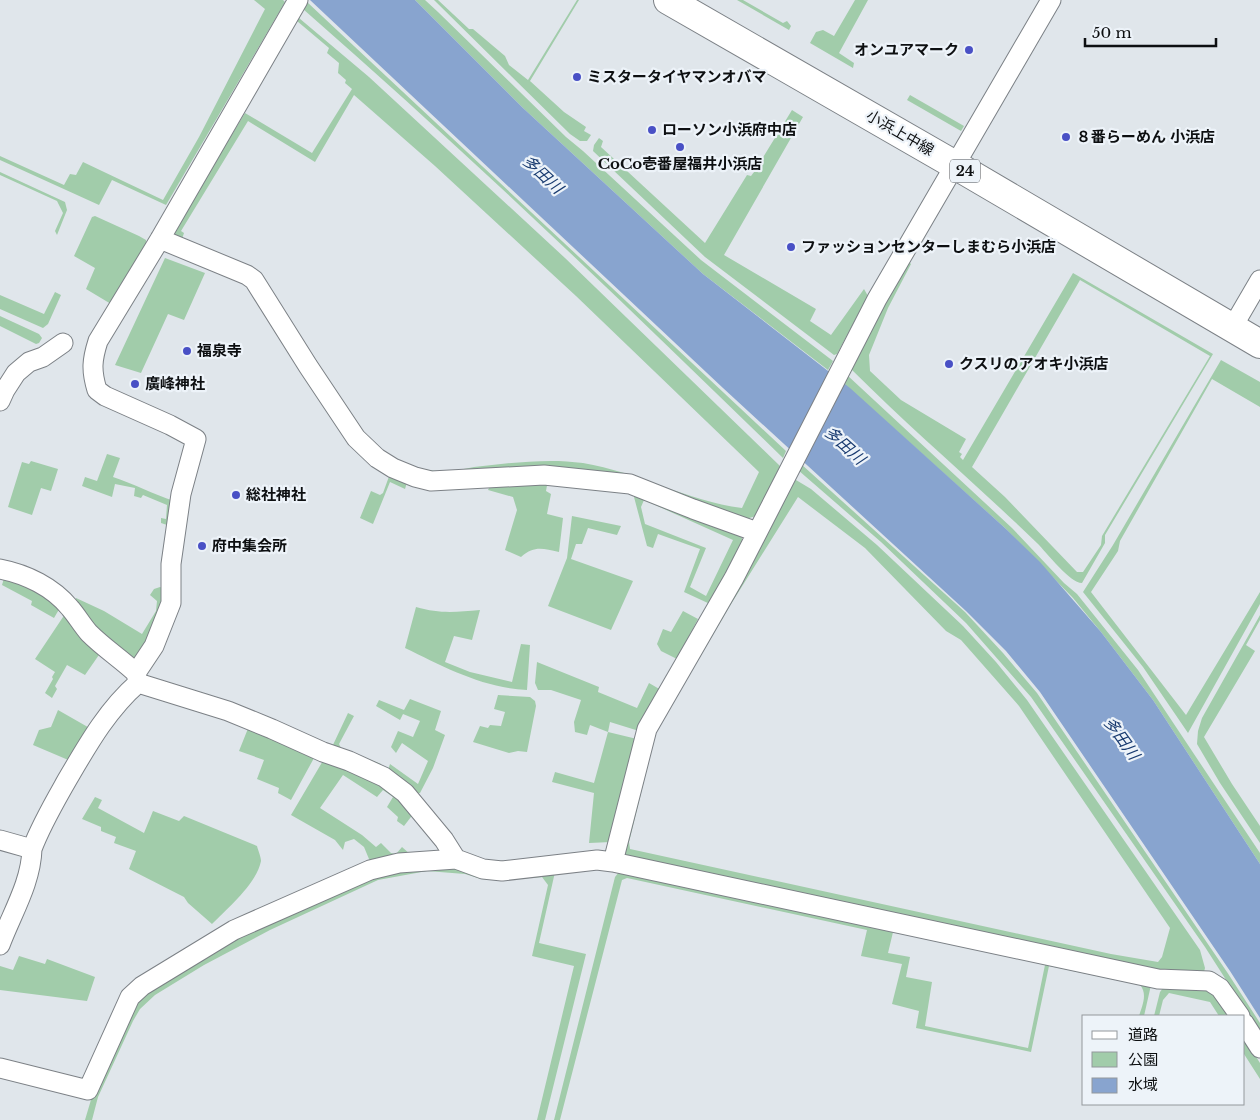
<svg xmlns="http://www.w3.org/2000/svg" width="1260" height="1120" font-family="'Libre Baskerville','Noto Sans JP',serif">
  <rect width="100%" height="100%" fill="#e0e6eb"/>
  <path fill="#a1ccaa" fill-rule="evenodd" d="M254 0H283L285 2 166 205 112 180 99 205 0 160V156L64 185 70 174 76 175 83 162 163 200 199 137 265 9Z
    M415 0H425L438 12 566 137 583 151 701 260 833 361 828 370 703 274 523 108Z
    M434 0H438L469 29H473L505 56 509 65 528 80 577 0H579L530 81 564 112 586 127 584 131 591 135 587 141H580L570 134Z
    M737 0H743L783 23 787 21 791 26 789 30Z
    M855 0H868L839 53 854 63 853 68 810 43 816 32 823 30 834 36Z
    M307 2 786 451 783 458C626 305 468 153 303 9Z
    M299 18 369 77 565 258 780 466 756 516 746 519 689 500 631 478 607 475 546 470 432 476C402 470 379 457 359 435L257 277 250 271 170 237 245 113 312 153 352 89 345 83 346 80 338 73 339 63 327 53 329 48 297 21ZM354 95 435 166 576 296 759 472 742 508C687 501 638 472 583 463 547 458 510 463 474 467 464 469 454 471 444 471 424 472 399 463 384 452 359 434 344 406 328 381 305 346 283 311 261 276L246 266 182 239 184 233 181 231 248 121 315 162Z
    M910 95 964 126 961 131 907 100Z
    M792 110 803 117 724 255 816 309 810 321 831 335 864 289 868 296 837 354 834 355 705 257 593 151 594 145 599 138 603 141 601 147 705 243 747 175 751 176 754 172Z
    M0 172 65 202 67 210 57 235 55 231 63 213 57 201 0 175Z
    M95 216 139 236 146 240V243L111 304 86 289 95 268 74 256 92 217Z
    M165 258 205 273 184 320 168 314 141 373 115 365Z
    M909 262 911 264 888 308 869 355 870 371 901 400 966 439 959 452 962 454 960 457 963 460 1073 273 1213 354 1105 535V543L1082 583C1070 583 1047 553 1037 543 976 484 911 429 851 369V364ZM1080 280 1210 356 1102 536 1101 545 1083 572H1077L1005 497 972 467Z
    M55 292 61 295 48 324 43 328 0 309V295L44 314Z
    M0 316 39 334 42 338 39 343 36 344 0 326Z
    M1221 360 1260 382V407L1212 379 1120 541 1118 551 1091 592 1186 715 1260 592V604L1188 733 1143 667 1083 592 1113 545Z
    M847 375 1012 528 1064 583 1077 594 1138 670 1260 853V864L1153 700 1101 632 1073 598 1005 528 842 382Z
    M107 454 120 458 113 477C134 484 153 494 174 501L170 526 161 523V518L166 519 167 505 143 495 141 498 134 496 135 488 115 484 112 497 82 486 85 477 97 481Z
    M31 461 58 469 51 491 41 488 32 515 8 507 22 462 29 464Z
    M801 464 965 612 1003 653 1037 693 1227 972 1260 1023V1033L1205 947 1031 697 966 623 881 542 798 470Z
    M391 471 408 479 405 489 390 482 373 524 360 518 371 491 380 495 383 493Z
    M548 480 546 491 551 494 547 514 563 518 559 552C543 549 535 545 521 557L505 550 517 510 513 497 488 490 492 482Z
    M796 480 811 489 877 545 963 626 996 662 1027 700 1200 950 1205 968 1204 972 1163 973 625 859 623 853 653 732 792 482ZM798 497 865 548 946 631 961 640 1019 706 1170 928 1162 957 1158 962 1111 954 630 849 629 842 656 732 731 604Z
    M635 491 739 532 742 538V544L710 604 684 592 700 549 658 534 653 548 647 546 634 497ZM644 500 733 540 706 596 690 587 706 548 645 524 641 507Z
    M572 516 621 526 617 535 588 528 582 544H576L571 559 633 581 611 630 548 606 567 558Z
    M5 575 15 578 61 606 54 618 31 605 32 601 2 585Z
    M160 587 165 589V602L138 661 108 644 73 602 76 598 104 611 142 634 156 611 157 601 150 595 154 589Z
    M416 607C440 614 456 612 480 610L472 640 454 636 445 662 470 672 512 682 521 644 530 645 527 690C483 688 444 667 405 648Z
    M683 611 698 619 677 659 661 651 657 644 663 629 671 632Z
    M65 614 101 652 85 675 67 665 55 686 57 689 52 698 45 693 53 679 52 677 55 672 35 659Z
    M1260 615V620L1246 645 1255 651 1204 737 1232 784 1260 826V843L1220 783 1197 744 1198 731 1202 718Z
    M537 662 599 687 598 692 637 708 649 683 661 690 639 731 610 722 608 732 637 739 611 842 589 843 594 793 552 782 555 772 594 783 608 732 590 725 587 735 575 732 574 722 581 700 551 690H538L535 683Z
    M498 695 530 697 535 701 536 706 527 752 518 751 509 753 473 742 480 726 488 728 490 725 501 726 505 712 494 709Z
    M410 699 441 711 435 730 445 735 433 768 420 793H415L388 770 390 764 418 784 428 761 402 743 396 753 391 747 398 731 413 737 420 721 403 714 400 720 376 706 379 700 404 710Z
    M58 710 93 730 73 762 33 745 39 730 51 727Z
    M348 713 354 716 339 744 341 748 381 764 379 767 332 747Z
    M249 726 314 758 291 800 278 793 279 788 257 779 264 760 239 751Z
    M324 759 379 781 414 813 404 826 397 821 398 817 387 807 393 797 383 790 377 797 343 775 320 808 362 835 376 847 381 843 391 853 396 854 402 847 411 855 373 863 369 859 364 847 354 839 345 842 343 850 335 840 291 815Z
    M95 797 102 800 98 808 144 833 153 811 179 821 184 816 257 846C258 850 261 857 261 861 257 883 227 909 212 924L188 903 184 897 129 869 136 851 114 843 116 837 101 831V827L82 819Z
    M430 866 555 872 539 943 586 954 545 1120H537L574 966 532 956 548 885 542 877 504 880 481 879 465 874 427 871 378 880 270 930 204 965 155 995 140 1009 133 1021 98 1097 92 1120H85L93 1093 135 1000 195 958 372 876Z
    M619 872 894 928 888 953 910 957 906 977 932 982 925 1026 1028 1048 1046 960 1151 985 1144 1016H1139C1142 1006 1148 994 1140 985L1049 966 1031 1052 916 1028 919 1011 892 1004 902 964 861 956 867 930 627 878 622 880 560 1120H554L615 877Z
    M19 956 45 964 47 959 95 977 87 1001 0 990V966L13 970Z
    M1166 984 1207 989 1217 996 1230 1016H1219L1210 1002 1169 993 1163 1000 1159 1016H1154L1160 992Z
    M1244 1038 1260 1063V1079L1244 1054Z"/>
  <path fill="#88a4cf" d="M310 0H415L523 108 703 274 850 388 1005 528 1040 562 1101 632 1153 700 1260 864V1018L1230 971 1040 692 1006 651 966 611 723 388Z"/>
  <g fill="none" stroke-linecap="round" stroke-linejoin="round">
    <g stroke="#7c8186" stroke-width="21">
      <path id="street" d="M160 239 247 275 254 280 308 366 356 438 377 458 393 468 415 477 431 481 544 475 630 484 693 509 757 532
        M1232 328 1260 280
        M0 401 5 390 16 373 29 362 43 357 63 343
        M0 569C26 574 53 587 70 608 77 616 82 625 89 633 104 648 121 659 136 673
        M138 683 136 673 154 646 171 603V564L181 494 196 439 170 425 105 396 97 390C91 370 92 360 98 341L160 239 298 0
        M138 683 228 711 272 729 323 752 349 761 384 777 405 793 444 840 456 859
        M0 840 32 849C41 825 54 803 67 780 87 746 107 710 138 683
        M613 862 647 729 734 578 877 299 1051 0
        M0 945C12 913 31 883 32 849
        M1244 1023 1260 1048
        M0 1068 88 1090 130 997 142 986 234 930 370 870 399 863 456 859 483 869 502 871 597 860 613 862 1158 979 1209 981 1220 988 1240 1016"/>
    </g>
    <g stroke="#7c8186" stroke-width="30">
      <path id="primary" d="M668 0 955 165 1260 344"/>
    </g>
    <use href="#street" stroke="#fff" stroke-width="19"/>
    <use href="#primary" stroke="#fff" stroke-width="28"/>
  </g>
  <g fill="#4950c5" stroke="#edf3f9" stroke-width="2">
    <circle cx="969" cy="50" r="5"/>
    <circle cx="577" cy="77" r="5"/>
    <circle cx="652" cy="130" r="5"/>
    <circle cx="1066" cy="137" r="5"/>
    <circle cx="680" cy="147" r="5"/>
    <circle cx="791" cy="247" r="5"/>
    <circle cx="187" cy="351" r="5"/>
    <circle cx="949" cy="364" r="5"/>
    <circle cx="135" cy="384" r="5"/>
    <circle cx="236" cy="495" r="5"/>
    <circle cx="202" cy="546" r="5"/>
  </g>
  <g text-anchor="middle" stroke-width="4.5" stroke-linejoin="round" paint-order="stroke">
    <rect fill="#edf3f9" stroke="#505357" stroke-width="1" x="950" y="159.5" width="30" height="23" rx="4"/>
    <g font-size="14" font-weight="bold" fill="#0d0f11">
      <text x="965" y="176">24</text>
    </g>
    <g font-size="15" font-weight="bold" fill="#0d0f11" stroke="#edf3f9" text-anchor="start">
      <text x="959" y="55" text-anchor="end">オンユアマーク</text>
      <text x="587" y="82">ミスタータイヤマンオバマ</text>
      <text x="662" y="135">ローソン小浜府中店</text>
      <text x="1076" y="142">８番らーめん 小浜店</text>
      <text x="680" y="169" text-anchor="middle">CoCo壱番屋福井小浜店</text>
      <text x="801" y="252">ファッションセンターしまむら小浜店</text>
      <text x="197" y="356">福泉寺</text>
      <text x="959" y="369">クスリのアオキ小浜店</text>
      <text x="145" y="389">廣峰神社</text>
      <text x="246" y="500">総社神社</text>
      <text x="212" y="551">府中集会所</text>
    </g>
    <g font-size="15" fill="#0d0f11" stroke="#edf3f9">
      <text transform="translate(900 133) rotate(30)" y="5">小浜上中線</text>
    </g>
    <g font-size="16" font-style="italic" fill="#193b70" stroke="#edf3f9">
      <text transform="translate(543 174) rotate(43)" y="6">多田川</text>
      <text transform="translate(845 445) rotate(42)" y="6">多田川</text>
      <text transform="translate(1122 738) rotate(54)" y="6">多田川</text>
    </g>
  </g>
  <rect x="1082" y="1015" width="162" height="90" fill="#edf3f9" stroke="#93989c"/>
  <rect x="1092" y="1031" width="25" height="8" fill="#ffffff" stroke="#93989c"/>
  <text x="1128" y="1040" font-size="15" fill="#0d0f11">道路</text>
  <rect x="1092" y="1052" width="25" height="15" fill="#a1ccaa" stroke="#93989c"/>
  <text x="1128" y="1065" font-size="15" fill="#0d0f11">公園</text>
  <rect x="1092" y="1078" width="25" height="15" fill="#88a4cf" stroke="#93989c"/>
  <text x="1128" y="1090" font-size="15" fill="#0d0f11">水域</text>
  <path d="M1085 38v8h131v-8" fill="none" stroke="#0d0f11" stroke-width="2.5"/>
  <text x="1092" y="38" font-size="15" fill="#0d0f11" stroke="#edf3f9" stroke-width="4" paint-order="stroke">50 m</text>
</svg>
